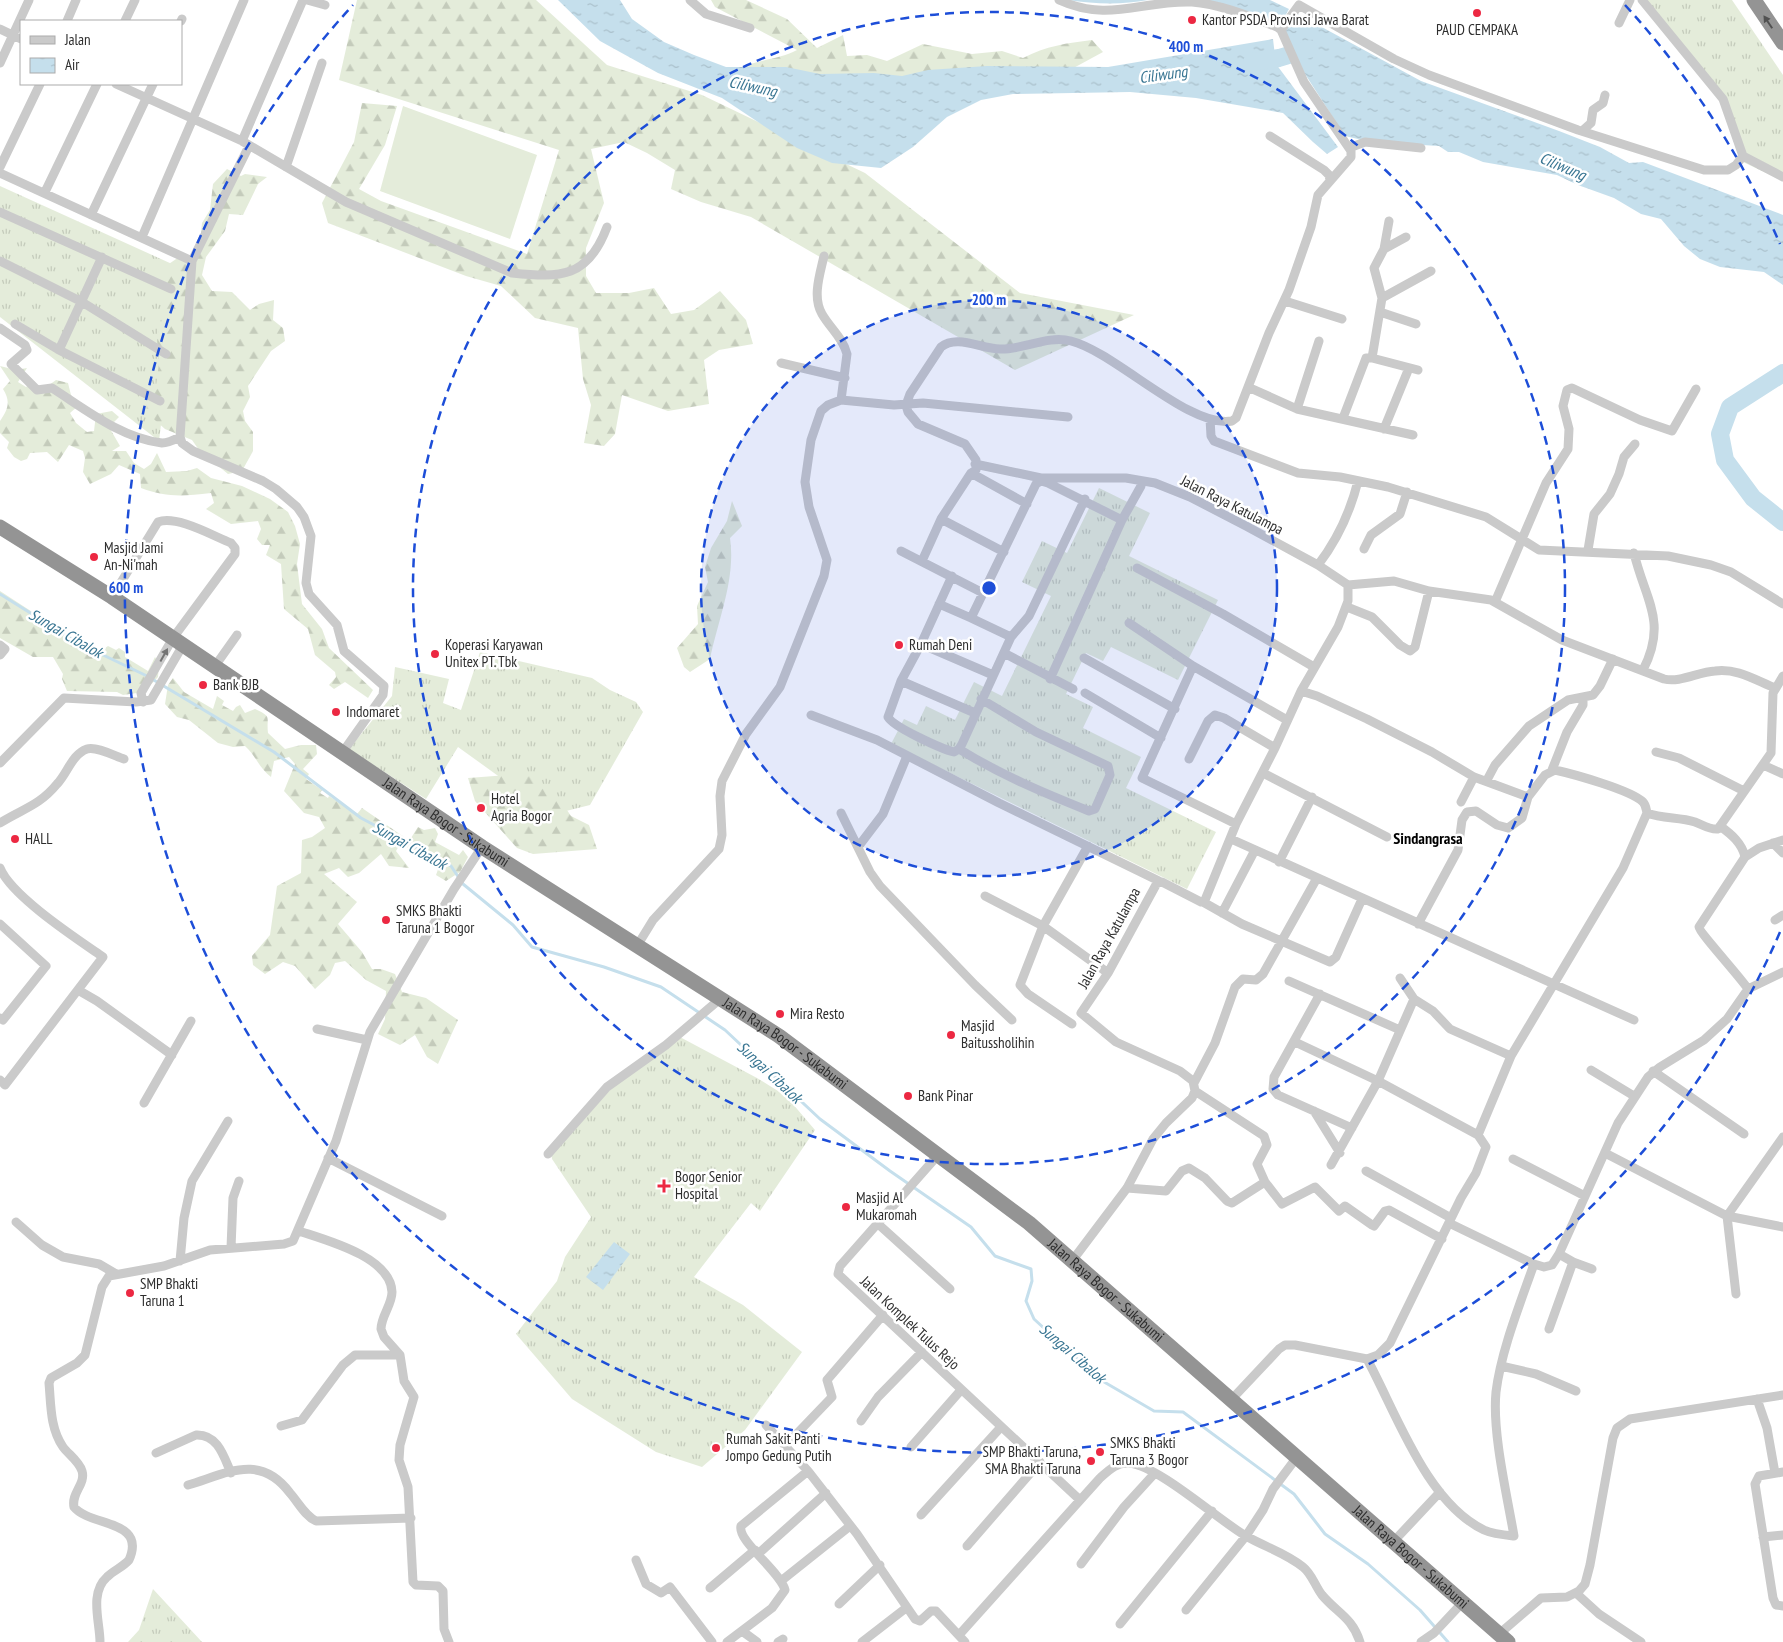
<svg xmlns="http://www.w3.org/2000/svg" width="1783" height="1642" font-family="'PT Sans Narrow',sans-serif">
  <defs>
    <pattern id="grass-tufts" width="24" height="20" patternUnits="userSpaceOnUse" patternTransform="scale(1.25)"><rect width="24" height="20" fill="#e4ecda"/><path d="M3 7l-1-3M5 7V3M7 7l1-3M15 17l-1-3M17 17v-4M19 17l1-3" fill="none" stroke="#c4cbbb"/></pattern>
    <pattern id="forest-firs" width="22" height="20" patternUnits="userSpaceOnUse" patternTransform="scale(1.25)"><rect width="22" height="20" fill="#e4ecda"/><path d="M5 1l3.5 6h-7zM16 11l3.5 6h-7z" fill="#c4cbbb"/></pattern>
    <pattern id="water-ripples" width="26" height="14" patternUnits="userSpaceOnUse" patternTransform="scale(1.25)"><rect width="26" height="14" fill="#c5dfec"/><path d="M2 4q2-2 4 0t4 0M15 11q2-2 4 0t4 0" fill="none" stroke="#aac0cb"/></pattern>
  </defs>
  <rect width="100%" height="100%" fill="#fff"/>
  <path fill="url(#grass-tufts)" d="M1638 0H1732L1783 75V181L1743 162 1725 103Z
    M0 186 172 264 179 275 159 441 0 317Z
    M1099 488 1150 513 1129 556 1218 600 1178 680 1111 647 1103 661 1086 653 1066 694 1093 707 1083 728 1141 757 1126 788 1216 832 1187 889 891 744 904 719 917 725 926 706 955 720 974 682 1002 696 1051 596 1022 582 1042 541 1067 553Z
    M480 652 592 678 610 690 636 702 643 712 590 805 566 811 515 788 458 747 426 799 349 749 392 696 395 667 449 679 443 703 461 710Z
    M678 1036 757 1078 786 1096 815 1130 760 1211 751 1203 694 1277 743 1305 802 1352 745 1430 702 1467 656 1452 572 1399 516 1334 557 1281 565 1257 591 1217 552 1159 551 1151 611 1089Z
    M153 1589 202 1642H128L139 1630Z"/>
  <path fill="url(#forest-firs)" d="M357 0H536L607 65 702 95 865 173 1020 293 1134 315 1015 370 751 217 701 202 671 189 675 170 647 153 624 142 591 149 604 203 586 248V276L596 293H629L654 288 671 314 694 310 720 291 746 320 753 344 719 350 704 360 709 404 668 411 622 395 615 434 604 446 584 443 591 405 583 379 578 328 535 318 501 286 466 276 328 223 322 203 354 142 362 103 397 106 385 145 359 189 381 201 527 254 559 150 339 80Z
    M711 0H746L787 19 817 48 843 35 847 56 867 55 887 61 923 44 972 54 1002 51 1023 58C1046 46 1067 43 1092 40L1103 52 1068 71 899 85 735 70C754 60 778 60 797 50L715 7Z
    M227 169 241 176 245 174 267 177 258 184 243 215 229 214 225 231 206 257 202 275 212 291 232 292 250 310 259 304 274 300 273 320 283 328 285 341 271 351 248 386 250 397 243 411 245 421 253 432V451L242 471 228 474 199 450 192 440 165 429 147 413 146 398 156 387 159 363 157 339 160 322 165 310 163 297 165 283 163 268 179 257 190 261 200 242 202 223 210 210 213 184Z
    M0 366 16 370 27 368 18 382 26 387 34 381 37 389 45 388 56 380 68 383 71 395 78 406 70 413 76 423 87 432 94 431 96 414 112 411 119 417 109 427 120 446 112 451H126L134 463 144 469 151 464 157 453 166 472 187 471 197 468 211 478 242 486 270 499 288 512 295 526 300 544 297 564 302 604 322 629 329 648 373 690 368 698 345 682 334 689 329 685 336 677 335 672 315 655 308 629 284 609 281 564 266 555 270 545H262L257 539 261 529 258 521 231 524 206 509 214 503 211 493C183 496 168 498 141 488L140 474 119 465 111 474 90 484 83 472 85 458 83 451 69 445 58 462 47 452 30 453 27 459 21 461 14 457 7 448 9 442 0 433V421C8 409 11 402 3 389L10 381Z
    M732 501 742 526 730 538C736 579 718 620 710 659L690 672 684 667 677 648 698 624 697 606 708 582 705 567 711 548 727 521Z
    M0 591 77 641 101 651 108 646 116 650 119 648 125 652V657L148 671 155 657 159 664 158 677 144 692 123 695 117 692 67 691 62 679 63 674 53 657H33L0 638Z
    M173 678 184 692 213 709 217 696 224 701 222 705 233 711 236 707 240 705 245 713 255 709C273 717 266 717 268 733L285 749 301 745H316L317 754 303 769 309 774 306 779 322 790 320 793 328 798 329 796 357 814 362 808 407 839 411 838 418 827 424 830 435 828 438 834 435 842 459 855 463 850 468 857 460 872 446 881 436 875 440 864 400 844 396 851 409 868 389 866 381 854 359 873 348 877 339 868 324 874 357 902 338 924 362 952 372 969H381L395 974 402 992 426 998 458 1020 438 1064 427 1057 415 1035 400 1045 378 1034 385 1019 386 991 366 980 345 961 335 963 330 975 315 989 295 966 283 962 265 974 253 965 252 956 270 935 277 886 301 873 302 840 312 837 325 828 319 817 304 813 284 791 295 764 289 757 274 761 271 777C259 768 256 756 245 746L233 747 218 743 189 720 177 717 165 704 168 685Z
    M508 775 531 776 556 794 571 816 589 825 597 849 533 854 517 848 475 801 468 778Z"/>
  <path fill="#e4ecda" d="M403 106 537 155 510 239 380 191Z"/>
  <path fill="url(#water-ripples)" d="M558 0H620L632 19 664 42 694 55 726 67H786L820 74 874 73 902 76 928 70 987 66 1108 67 1273 39 1276 64 1338 147 1327 154 1313 142 1283 113 1196 98 1130 92 1013 94 981 100 947 117 913 147 881 168 832 163 797 148 722 98 658 73 600 41Z
    M1068 0H1148C1121 5 1095 4 1068 0Z
    M1201 0H1270L1289 9 1279 26Z
    M1296 13 1421 81 1559 131 1600 147 1629 163 1643 162 1783 215V285L1764 272 1720 267 1700 259 1684 246 1661 219 1641 214 1614 198 1578 185 1557 175 1483 162 1459 152H1448L1439 146 1371 142 1345 136 1294 57 1282 34Z
    M614 1242 630 1254 603 1290 586 1277Z"/>
  <g fill="none" stroke-linecap="round" stroke-linejoin="round">
    <path stroke="#c5dfec" stroke-width="3" d="M0 594 80 644 147 676 274 752 361 818 451 866 463 884 513 925 532 947 604 967 661 987 725 1030 820 1119 890 1171 971 1227 995 1256 1031 1269 1032 1281 1026 1301 1034 1319 1099 1379 1154 1411 1183 1412 1294 1494 1325 1534 1368 1564 1420 1610 1448 1642"/>
    <path stroke="#c5dfec" stroke-width="18" d="M1252 62 1279 58 1309 49
      M1783 373 1730 407 1720 434 1725 460 1753 498 1783 522"/>
    <path stroke="#cacaca" stroke-width="9" d="M307 0 325 5
      M690 0 706 14 750 28
      M1642 0 1723 99 1743 156
      M67 21 76 0
      M125 21 135 0
      M181 21 182 19
      M1619 23 1630 0
      M0 29 21 39
      M1281 30 1299 5 1394 59 1429 75 1578 130 1704 170H1728L1736 165 1743 156
      M0 63 29 0
      M116 84 242 141 346 202 512 273C561 278 588 278 607 227
      M1582 131 1591 123 1593 110 1603 103 1605 95
      M1270 136 1324 170 1329 175 1330 180
      M242 141 303 0
      M249 146 192 261 180 437 182 443 193 451 263 481 276 489 297 507 304 517 311 536 306 583 309 594 337 625 344 651 384 686 383 695 342 753
      M1349 148 1365 142 1421 148
      M1743 156 1783 177
      M0 167 40 84
      M286 167 322 63
      M0 173 192 261
      M45 192 97 84
      M0 212 171 289
      M91 215 153 84
      M142 237 244 0
      M1384 249 1406 237
      M824 256C820 274 812 297 822 314 830 328 843 338 847 354L841 400
      M102 257 59 350 160 401
      M0 261 82 302 166 354
      M1382 298 1431 271
      M1285 301 1342 319
      M1380 312 1416 324
      M15 324 59 350
      M0 328 25 345 27 350 11 364 37 390 52 388C85 409 121 438 162 443 168 443 174 440 180 437
      M1372 358 1382 298 1374 268 1384 249 1389 221
      M781 363 845 378
      M1248 387 1297 409 1413 435
      M1297 409 1319 341
      M1343 418 1366 358H1372L1418 370
      M1210 419 1211 436 1214 441 1298 473 1340 477 1388 487 1486 517 1539 550 1668 556 1711 565 1731 572 1783 604
      M1384 429 1409 368
      M975 464 1041 478H1126L1155 483 1190 497 1246 526 1318 565 1348 585V601L1338 627 1301 691 1275 748 1236 824 1205 900 1201 902 1162 882 1157 883 1108 973 1081 1013 1116 1042 1180 1071 1193 1081 1195 1091 1192 1098 1166 1123 1153 1139 1127 1188 1072 1261
      M971 473 1027 504
      M941 519 1004 552
      M1364 549 1371 535 1400 514 1407 492
      M1588 550 1594 514 1610 494 1619 474 1624 457 1635 444
      M901 551 983 593
      M1634 553C1645 600 1668 621 1643 670
      M922 561 941 519 971 473 976 470V460L965 444 918 424 908 412 906 405 910 394 941 347C957 334 981 349 1000 349 1023 350 1047 335 1071 341 1115 352 1190 429 1232 421L1236 418 1269 333 1289 290 1311 227 1318 195 1351 157V151L1304 82 1281 30 1277 27C1251 17 1220 4 1192 2 1142 0 1109 23 1059 0
      M1318 565C1338 539 1350 513 1358 481
      M1137 568 1223 614 1314 667
      M952 576 921 644 901 681 888 717C893 727 942 749 954 752L959 749 962 744 1011 637 1029 616 1085 499
      M1348 585 1394 581 1429 591 1491 600 1562 640 1664 679C1680 683 1698 672 1715 671 1737 668 1755 680 1775 688
      M112 597 158 522C177 515 213 536 231 543L235 548V554L173 638 141 693 143 702
      M1495 602 1546 483 1568 449 1569 429 1563 406 1567 390 1572 388 1640 420 1672 431 1696 389
      M939 604 971 618
      M1347 607 1372 617 1400 645 1410 651 1415 647 1429 591
      M1129 623 1193 666
      M1011 637 971 618 1036 484 1041 481 1048 483 1122 520
      M921 644 993 675
      M0 645 5 649 0 655
      M1004 653 1073 689
      M1084 658 1175 709
      M215 666 237 635
      M1050 679 1122 520 1141 486
      M901 681 975 713
      M1085 693 1161 738
      M811 715 877 740 999 803 1159 881
      M959 749C1001 775 1044 793 1089 811L1095 809 1110 775 1108 766 1036 732 981 699
      M1656 752 1679 758 1744 791
      M1189 759 1208 721 1215 715 1224 718 1275 748
      M0 763 64 698 136 702 151 700 183 645
      M1763 765 1783 774
      M1552 770 1567 732 1583 705V701L1578 698
      M1263 773 1387 837
      M1487 780 1495 765 1529 726 1568 700 1593 695 1600 686 1613 659
      M1461 802 1474 777
      M841 813 870 872 880 886 975 985 1012 1020
      M1647 813C1663 819 1679 817 1695 822 1703 825 1710 830 1718 829L1771 753 1773 693 1783 676
      M0 823C22 809 39 806 57 784 67 774 72 754 87 749 96 746 115 756 124 759
      M1236 824 1142 778 1193 666 1287 720
      M1720 826C1731 834 1742 843 1745 857
      M1231 839 1634 1020
      M1773 843 1783 853
      M858 847 883 814 907 756
      M1279 862 1312 797
      M0 868C11 896 77 939 103 957L5 1085 0 1080
      M985 896 1043 926 1108 973
      M1203 902 1242 924 1330 962 1336 957 1362 899
      M1222 913 1255 850
      M1775 920 1783 915
      M0 924 46 966 3 1020 0 1018
      M1418 924 1458 850 1462 820 1467 812 1476 811 1497 825 1508 828 1522 818 1528 797
      M637 946 653 920 719 849 722 835 720 796 722 781 746 734 780 687 824 576 827 560 809 507 805 482 811 440 821 411 828 405 841 400 894 405 923 403 1068 417
      M1400 978 1414 999 1433 1011 1450 1029 1511 1056
      M1289 981 1400 1030
      M1748 989C1741 978 1699 932 1699 927L1745 857 1759 848 1783 840
      M78 990 97 1001 172 1055
      M1320 994 1274 1077 1273 1089 1278 1095 1352 1128
      M1072 1024 1028 994 1020 985 1043 926 1088 846
      M317 1029 367 1040
      M1295 1042 1378 1081 1478 1135
      M1591 1070 1634 1096
      M1653 1071 1744 1134
      M1194 1083 1215 1043 1235 987 1243 979 1256 980 1263 974 1317 878
      M144 1103 191 1021
      M1314 1111 1340 1153
      M1605 1153 1727 1216 1783 1227
      M548 1154 607 1087 666 1045 720 999
      M939 1154 840 1266 838 1274 1080 1500
      M328 1158 442 1216
      M1513 1159 1585 1196
      M1331 1165 1378 1081 1414 999
      M1366 1171 1451 1218
      M1265 1182 1282 1204 1315 1187 1339 1211 1345 1206 1372 1225 1374 1226 1385 1211 1389 1210 1442 1239
      M1127 1188 1166 1191 1182 1171 1189 1168 1205 1178 1227 1201 1232 1203 1265 1182 1257 1164 1267 1145 1264 1136 1195 1091
      M16 1222 42 1245 63 1257 99 1264 116 1274
      M877 1223 950 1289
      M1449 1223 1534 1264 1544 1267 1552 1265 1559 1254 1618 1123 1648 1077 1660 1067 1704 1040 1727 1019 1748 989 1783 972
      M299 1231C326 1240 391 1257 392 1292 392 1305 381 1316 381 1329L384 1337 400 1355 404 1381 414 1397 400 1445 399 1460 408 1487 413 1582 416 1585 438 1586 443 1591 444 1629 449 1642
      M231 1248 233 1198 239 1181
      M180 1261 184 1218 192 1181 228 1121
      M1573 1262 1592 1269
      M1736 1294 1727 1216 1783 1137
      M1549 1329 1573 1262 1559 1254
      M1367 1359C1396 1412 1426 1502 1484 1530 1493 1534 1504 1535 1514 1536 1507 1495 1492 1432 1496 1392 1501 1351 1520 1304 1534 1264
      M1501 1366 1536 1374 1576 1391
      M1757 1399 1767 1428 1775 1473
      M1231 1400 1279 1349 1285 1345H1295L1367 1359 1378 1355 1390 1343 1461 1198 1476 1173 1486 1147 1478 1135 1511 1056 1623 868 1647 813C1646 809 1646 805 1643 802 1631 790 1573 774 1555 770L1545 775 1528 797 1474 777 1432 752 1367 719 1317 696 1301 691
      M861 1421 878 1397 922 1352
      M766 1425 808 1471 857 1534 915 1619 920 1621 931 1611H936L965 1642
      M281 1426 302 1420 343 1365 355 1355H400
      M785 1446 832 1397 827 1380 883 1315
      M911 1447 961 1390
      M156 1453 196 1435C218 1434 224 1457 231 1473
      M1783 1472 1759 1476 1755 1484 1773 1598 1776 1605 1783 1606
      M188 1485C228 1473 260 1453 290 1493 298 1502 305 1516 316 1521L411 1518
      M921 1515 1001 1427
      M1763 1537 1783 1535
      M1394 1541 1440 1492
      M967 1546 1040 1462
      M758 1554 826 1493
      M636 1560 646 1584 661 1593 670 1587 712 1642
      M1081 1564 1124 1507 1155 1473
      M781 1581 850 1526
      M710 1588 755 1550
      M1576 1593 1599 1614 1641 1642
      M839 1604 880 1565
      M1186 1610 1246 1536 1263 1510 1273 1489 1297 1457
      M1120 1624 1212 1511
      M742 1631 757 1642
      M1499 1634 1541 1598 1567 1597 1579 1591 1585 1584 1590 1565 1613 1438 1617 1428 1630 1419 1783 1395
      M959 1635 1100 1478C1109 1470 1117 1462 1129 1463 1159 1466 1218 1520 1246 1536 1265 1547 1286 1553 1303 1567 1312 1574 1315 1586 1322 1595 1337 1613 1352 1617 1360 1642
      M100 1642C100 1622 89 1593 107 1577 114 1570 123 1567 129 1560 147 1519 90 1527 74 1507 71 1493 86 1484 82 1471 79 1461 68 1454 63 1447 50 1428 51 1405 49 1383L51 1378 77 1363 85 1355 102 1287 109 1276 164 1266 210 1250 284 1244 293 1241 336 1141 370 1032 454 889 482 847
      M727 1642 772 1608 785 1590C781 1572 737 1541 741 1526L808 1471
      M778 1642 783 1639
      M862 1642 906 1608
      M1421 1642 1434 1633 1463 1602"/>
    <g stroke="#949494" stroke-width="15">
      <path d="M1754 0 1783 43"/>
      <path id="s1" d="M0 527 112 597 482 847 779 1036 1029 1223 1508 1642"/>
    </g>
  </g>
  <defs><path id="oneway-solid" d="M-6-.8H1V-3.2L6.5 0L1 3.2V.8H-6Z" transform="scale(1.25)"/></defs>
  <use fill="#515151" href="#oneway-solid" transform="translate(1768 22) rotate(-124)"/>
  <use fill="#747474" href="#oneway-solid" transform="translate(164 655) rotate(-61)"/>
  <circle cx="989" cy="588" r="288" fill="#1d4ed8" fill-opacity=".12"/>
  <g fill="none" stroke="#1d4ed8" stroke-width="2.5" stroke-dasharray="9 6">
    <circle cx="989" cy="588" r="288"/>
    <circle cx="989" cy="588" r="576"/>
    <path d="M1780 932A863 863 0 1 1 353 5M1625 5A863 863 0 0 1 1780 244"/>
  </g>
  <g fill="#ec2842" stroke="#fff" stroke-width="2">
    <circle cx="1477" cy="13" r="5"/>
    <circle cx="1192" cy="20" r="5"/>
    <circle cx="94" cy="557" r="5"/>
    <circle cx="899" cy="645" r="5"/>
    <circle cx="435" cy="654" r="5"/>
    <circle cx="203" cy="685" r="5"/>
    <circle cx="336" cy="712" r="5"/>
    <circle cx="481" cy="808" r="5"/>
    <circle cx="15" cy="839" r="5"/>
    <circle cx="386" cy="920" r="5"/>
    <circle cx="780" cy="1014" r="5"/>
    <circle cx="951" cy="1035" r="5"/>
    <circle cx="908" cy="1096" r="5"/>
    <path d="M661.5 1178.5h5v5h5v5h-5v5h-5v-5h-5v-5h5z"/>
    <circle cx="846" cy="1207" r="5"/>
    <circle cx="130" cy="1293" r="5"/>
    <circle cx="716" cy="1448" r="5"/>
    <circle cx="1100" cy="1452" r="5"/>
    <circle cx="1091" cy="1461" r="5"/>
  </g>
  <g text-anchor="middle" stroke-width="5" stroke-linejoin="round" paint-order="stroke">
    <g font-size="15" fill="#2d2d2d" stroke="#fff" text-anchor="start">
      <text x="1202" y="25">Kantor PSDA Provinsi Jawa Barat</text>
      <text x="1477" y="35" text-anchor="middle">PAUD CEMPAKA</text>
      <text x="104" y="553">Masjid Jami<tspan x="104" dy="17">An-Ni'mah</tspan></text>
      <text x="445" y="650">Koperasi Karyawan<tspan x="445" dy="17">Unitex PT. Tbk</tspan></text>
      <text x="909" y="650">Rumah Deni</text>
      <text x="213" y="690">Bank BJB</text>
      <text x="346" y="717">Indomaret</text>
      <text x="491" y="804">Hotel<tspan x="491" dy="17">Agria Bogor</tspan></text>
      <text x="25" y="844">HALL</text>
      <text x="396" y="916">SMKS Bhakti<tspan x="396" dy="17">Taruna 1 Bogor</tspan></text>
      <text x="790" y="1019">Mira Resto</text>
      <text x="961" y="1031">Masjid<tspan x="961" dy="17">Baitussholihin</tspan></text>
      <text x="918" y="1101">Bank Pinar</text>
      <text x="675" y="1182">Bogor Senior<tspan x="675" dy="17">Hospital</tspan></text>
      <text x="856" y="1203">Masjid Al<tspan x="856" dy="17">Mukaromah</tspan></text>
      <text x="140" y="1289">SMP Bhakti<tspan x="140" dy="17">Taruna 1</tspan></text>
      <text x="726" y="1444">Rumah Sakit Panti<tspan x="726" dy="17">Jompo Gedung Putih</tspan></text>
      <text x="1110" y="1448">SMKS Bhakti<tspan x="1110" dy="17">Taruna 3 Bogor</tspan></text>
      <text x="1081" y="1457" text-anchor="end">SMP Bhakti Taruna,<tspan x="1081" dy="17">SMA Bhakti Taruna</tspan></text>
    </g>
    <g font-size="15" fill="#2d2d2d" stroke="#fff">
      <text transform="translate(1232 505) rotate(27)" y="5">Jalan Raya Katulampa</text>
      <text dy="5" stroke="none"><textPath href="#s1" startOffset="535">Jalan Raya Bogor - Sukabumi</textPath></text>
      <text transform="translate(1109 938) rotate(-61)" y="5">Jalan Raya Katulampa</text>
      <text dy="5" stroke="none"><textPath href="#s1" startOffset="940">Jalan Raya Bogor - Sukabumi</textPath></text>
      <text dy="5" stroke="none"><textPath href="#s1" startOffset="1345">Jalan Raya Bogor - Sukabumi</textPath></text>
      <text transform="translate(910 1323) rotate(43)" y="5">Jalan Komplek Tulus Rejo</text>
      <text dy="5" stroke="none"><textPath href="#s1" startOffset="1750">Jalan Raya Bogor - Sukabumi</textPath></text>
    </g>
    <g font-size="16" font-style="italic" fill="#387592" stroke="#fff">
      <text transform="translate(1163 74) rotate(-8)" y="6">Ciliwung</text>
      <text transform="translate(753 86) rotate(12)" y="6">Ciliwung</text>
      <text transform="translate(1563 166) rotate(23)" y="6">Ciliwung</text>
      <text transform="translate(66 633) rotate(30)" y="6">Sungai Cibalok</text>
      <text transform="translate(410 845) rotate(29)" y="6">Sungai Cibalok</text>
      <text transform="translate(770 1072) rotate(43)" y="6">Sungai Cibalok</text>
      <text transform="translate(1073 1353) rotate(41)" y="6">Sungai Cibalok</text>
    </g>
    <g font-size="16" font-weight="bold" fill="#000" stroke="#fff">
      <text x="1428" y="844">Sindangrasa</text>
    </g>
  </g>
  <circle cx="989" cy="588" r="8" fill="#1d4ed8" stroke="#fff" stroke-width="2.5"/>
  <g font-size="15" text-anchor="middle" font-weight="bold" fill="#1d4ed8" stroke="#fff" stroke-width="5" stroke-linejoin="round" paint-order="stroke">
    <text x="1186" y="52">400 m</text>
    <text x="989" y="305">200 m</text>
    <text x="126" y="593">600 m</text>
  </g>
  <rect x="20" y="20" width="162" height="65" fill="#ffffff" stroke="#ababab"/>
  <rect x="30" y="36" width="25" height="8" fill="#cacaca" stroke="#ababab"/>
  <text x="65" y="45" font-size="15" fill="#2d2d2d">Jalan</text>
  <rect x="30" y="58" width="25" height="15" fill="url(#water-ripples)" stroke="#ababab"/>
  <text x="65" y="70" font-size="15" fill="#2d2d2d">Air</text>
</svg>
